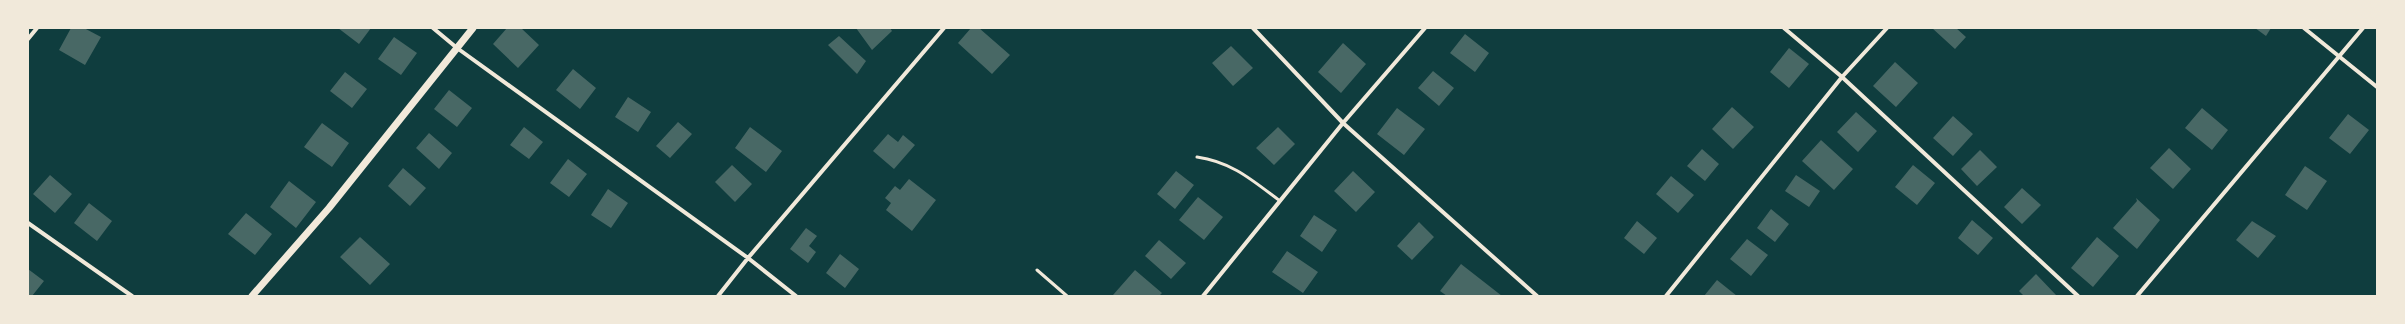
<svg xmlns="http://www.w3.org/2000/svg" width="2405" height="324" font-family="'Nunito Sans',sans-serif">
  <rect width="100%" height="100%" fill="#0f3d3e"/>
  <path fill="#486865" d="M71 28H84L101 37 85 65 59 50Z
    M338 28H371L359 44Z
    M507 28H521L539 45 518 68 493 44Z
    M856 28H890L892 31 872 50Z
    M971 28H979L1010 55 992 74 958 43Z
    M1932 28H1956L1966 37 1955 49Z
    M2255 28H2271L2266 36Z
    M1465 34 1489 53 1475 72 1450 53Z
    M839 36 866 61 857 74 828 45Z
    M394 37 417 53 401 75 378 59Z
    M1343 43 1366 64 1341 93 1318 72Z
    M1231 46 1253 68 1233 86 1212 63Z
    M1789 48 1809 64 1789 88 1770 72Z
    M1895 62 1918 83 1896 107 1873 86Z
    M573 69 596 88 580 109 556 90Z
    M1433 71 1454 88 1439 106 1418 88Z
    M345 72 367 89 352 108 330 91Z
    M449 90 472 108 457 127 434 109Z
    M628 97 651 112 638 132 615 117Z
    M1732 107 1754 127 1733 149 1712 129Z
    M1397 108 1425 129 1404 155 1377 134Z
    M2202 108 2228 130 2212 150 2185 128Z
    M1856 112 1877 131 1858 152 1837 132Z
    M2348 114 2369 130 2350 154 2329 138Z
    M1953 116 1973 134 1953 156 1933 138Z
    M678 122 692 134 670 158 656 146Z
    M322 123 349 143 332 167 304 147Z
    M524 127 543 142 529 159 510 145Z
    M750 127 782 151 766 172 735 148Z
    M1278 127 1295 144 1274 165 1256 148Z
    M429 133 452 153 439 169 416 148Z
    M888 134 898 142 903 135 915 145 894 169 873 151Z
    M1821 140 1853 169 1834 190 1802 161Z
    M2169 148 2191 169 2173 189 2150 168Z
    M1702 149 1719 164 1705 181 1687 166Z
    M1980 150 1997 167 1977 186 1961 169Z
    M568 159 587 174 569 197 550 183Z
    M732 165 752 184 735 202 715 182Z
    M1913 165 1935 183 1917 205 1895 187Z
    M2305 166 2327 181 2307 210 2285 195Z
    M403 168 426 188 410 206 388 186Z
    M1176 171 1194 185 1175 209 1157 194Z
    M1353 171 1375 192 1356 212 1334 191Z
    M50 175 72 194 55 213 33 194Z
    M1796 175 1820 191 1809 207 1785 191Z
    M1671 176 1694 195 1678 213 1656 194Z
    M909 179 936 200 912 231 886 210 891 203 885 198 895 186 900 190Z
    M289 181 316 202 296 228 270 207Z
    M2022 188 2041 205 2022 224 2004 207Z
    M608 189 628 203 611 228 591 215Z
    M1198 197 1223 217 1204 240 1179 220Z
    M2136 198 2160 220 2137 249 2113 228 2137 201Z
    M89 203 112 221 97 241 74 223Z
    M1771 209 1789 224 1775 242 1757 228Z
    M246 213 272 234 255 255 228 234Z
    M1314 215 1337 230 1322 252 1300 236Z
    M1972 220 1993 238 1978 255 1958 238Z
    M1637 221 1657 238 1644 254 1624 238Z
    M2252 221 2276 236 2258 258 2236 240Z
    M1419 222 1434 237 1412 260 1397 246Z
    M806 228 817 236 809 246 816 252 808 263 790 249Z
    M360 237 390 264 370 285 340 257Z
    M2097 237 2119 256 2093 287 2071 268Z
    M1747 239 1768 255 1751 276 1730 259Z
    M1159 240 1186 263 1171 279 1145 256Z
    M1287 251 1318 272 1303 293 1272 272Z
    M840 254 859 269 845 288 826 273Z
    M1461 264 1502 296H1447L1440 291Z
    M28 269 44 281 32 296H28Z
    M1135 270 1162 293 1159 296 1113 295Z
    M2036 274 2057 296H2024L2019 291Z
    M1717 280 1737 296H1704Z"/>
  <g fill="none" stroke-linecap="round" stroke-linejoin="round">
    <path stroke="#f1e9da" stroke-width="3" d="M1197 157C1232 162 1252 180 1280 201
      M1037 270 1067 296"/>
    <path stroke="#f1e9da" stroke-width="4" d="M433 28 457 48 748 258 796 296
      M1253 28 1343 123 1537 296
      M1784 28 1842 77 2078 296
      M2304 28 2377 87
      M28 39 37 28
      M28 223 132 296
      M718 296 748 258 944 28
      M1203 296 1343 123 1425 28
      M1666 296 1842 77 1887 28
      M2137 296 2363 28"/>
    <path stroke="#f1e9da" stroke-width="7" d="M252 296 329 208 473 28"/>
  </g>
  <rect width="2405" height="324" fill="none" stroke="#f1e9da" stroke-width="58"/>
</svg>
